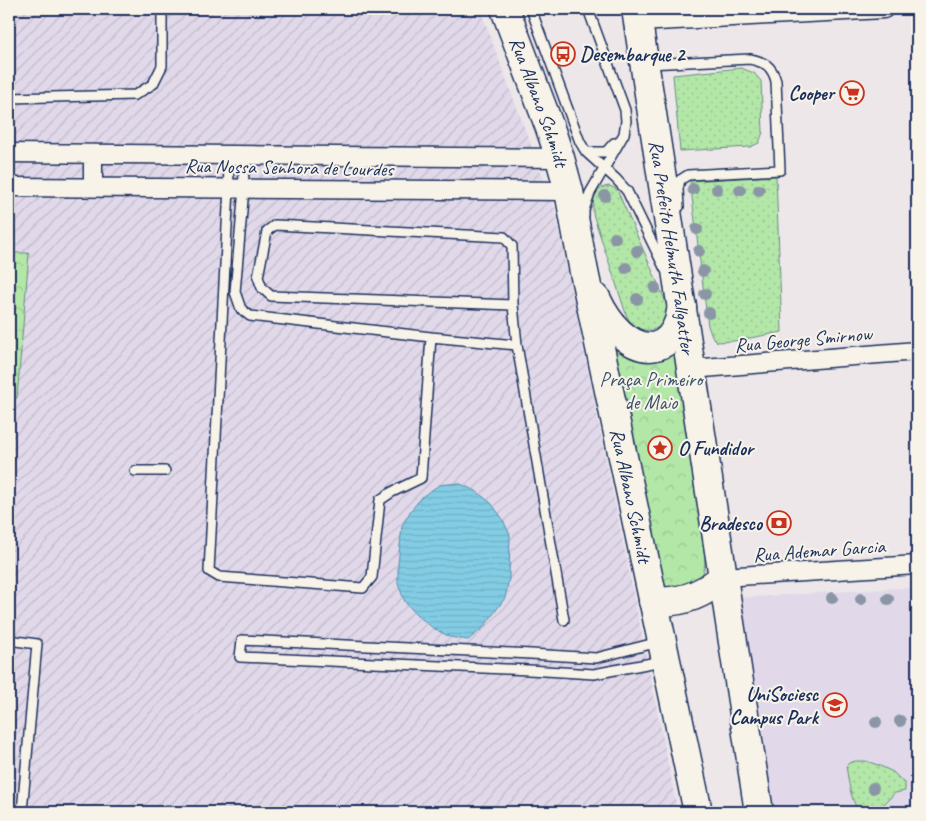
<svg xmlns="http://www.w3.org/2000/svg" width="926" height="821" font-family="Caveat,sans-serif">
  <defs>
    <pattern id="industrial-furrows" width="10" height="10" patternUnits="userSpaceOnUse" patternTransform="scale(1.25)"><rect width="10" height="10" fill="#e1d9ea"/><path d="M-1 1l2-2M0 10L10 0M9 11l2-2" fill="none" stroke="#c0bbcb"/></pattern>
    <pattern id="grass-dots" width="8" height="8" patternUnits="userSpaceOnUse" patternTransform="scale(1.25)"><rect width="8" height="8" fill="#b3e7a8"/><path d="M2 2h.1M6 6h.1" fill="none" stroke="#99c693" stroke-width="1.8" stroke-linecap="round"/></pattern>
    <pattern id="forest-crowns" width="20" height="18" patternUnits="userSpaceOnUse" patternTransform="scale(1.25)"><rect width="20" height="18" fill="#b3e7a8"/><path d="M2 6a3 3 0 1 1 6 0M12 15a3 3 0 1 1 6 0" fill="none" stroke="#99c693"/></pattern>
    <pattern id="water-rules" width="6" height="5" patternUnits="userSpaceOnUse" patternTransform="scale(1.25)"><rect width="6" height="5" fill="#83cde4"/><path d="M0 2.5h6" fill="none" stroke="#71b0c6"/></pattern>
  </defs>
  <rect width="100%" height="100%" fill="#ede7e9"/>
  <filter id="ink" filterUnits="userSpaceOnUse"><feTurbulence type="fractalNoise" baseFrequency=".02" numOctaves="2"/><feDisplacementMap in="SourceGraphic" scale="10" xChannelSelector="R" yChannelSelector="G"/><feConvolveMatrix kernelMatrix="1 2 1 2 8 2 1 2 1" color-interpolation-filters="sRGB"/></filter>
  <g filter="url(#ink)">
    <path fill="#e1d9ea" d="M917 587V812H770L737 598Z"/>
    <path fill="url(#industrial-furrows)" d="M9 9H480L555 209 678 812H9Z"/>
    <path fill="url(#grass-dots)" stroke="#678b83" d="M741 68 754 73 761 81 763 132 759 143 750 147 680 151 673 75Z
      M776 176 782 332 734 341 717 342 713 338 708 326 690 181Z
      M609 186 615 188 618 192 666 302C667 306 668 311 668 314 665 331 643 335 632 324 630 322 629 319 627 317L593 214C593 200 593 188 609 186Z
      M855 761H866L878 765 893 772 905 784V791L895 793 883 805 880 812H859C850 798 849 783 846 766L849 763Z"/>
    <path fill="url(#forest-crowns)" stroke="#678b83" d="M9 253H29L17 398 9 397Z
      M609 337 676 342 705 557C705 566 704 578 696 583 691 586 684 586 679 587 673 588 669 589 663 586Z"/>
    <path fill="url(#water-rules)" stroke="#598eae" d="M458 483 476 491 491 503 502 518 510 535 509 579 505 598 483 628 468 640 450 637 433 628 418 616 405 602 398 584V564L402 526 411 510 423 496 439 485Z"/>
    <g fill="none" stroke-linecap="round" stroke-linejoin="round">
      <g stroke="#1b2f5e" stroke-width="12">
        <path id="service" d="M531 9 580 142 586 152 616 179 627 191 665 269
          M648 64 750 59C765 62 772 66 776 81L780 170 688 175 680 180 678 189 679 207
          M9 98 135 95 153 84 162 66V9
          M586 152H606L614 143
          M228 156 229 188 209 571 219 577 363 588 372 577 380 500 392 492 421 478 431 337 517 345
          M243 156 244 188 235 292 241 309 250 316 431 337
          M584 216V210L590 193 624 134 626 121 625 110 588 9
          M513 305 271 296 262 288 258 277 267 231 275 225 504 237 512 246 513 305 517 345 564 620
          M135 471H165
          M9 640 37 644 22 812
          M659 642 596 658 531 654 242 640 240 657 529 670 594 674 662 661"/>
      </g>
      <g stroke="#1b2f5e" stroke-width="21">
        <path id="minor" d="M638 22 884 9
          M9 153 560 158
          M9 187 569 191
          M93 187V155
          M691 369 917 351
          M723 577 917 565"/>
      </g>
      <g stroke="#1b2f5e" stroke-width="31">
        <g id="primary">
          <path id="s1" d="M505 9 550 128 560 158 569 191 584 272 698 812"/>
          <path id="s2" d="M636 9 759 812"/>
          <path d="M596 298C602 311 609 323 620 333 643 354 668 352 679 321 680 317 681 311 682 306"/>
          <path d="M653 601C681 604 703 595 723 577"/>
        </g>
      </g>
      <use href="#service" stroke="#f7f3e8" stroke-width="9"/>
      <use href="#minor" stroke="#f7f3e8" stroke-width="18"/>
      <use href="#primary" stroke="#f7f3e8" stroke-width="28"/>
    </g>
    <g fill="#8a96a5">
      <circle cx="693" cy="189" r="6"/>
      <circle cx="717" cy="189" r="6"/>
      <circle cx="740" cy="190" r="6"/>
      <circle cx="759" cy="190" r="6"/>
      <circle cx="605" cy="196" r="6"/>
      <circle cx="697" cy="229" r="6"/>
      <circle cx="615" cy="238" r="6"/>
      <circle cx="637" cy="251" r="6"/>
      <circle cx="699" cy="251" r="6"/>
      <circle cx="626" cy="268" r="6"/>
      <circle cx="703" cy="271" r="6"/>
      <circle cx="655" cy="288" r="6"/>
      <circle cx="705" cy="294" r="6"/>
      <circle cx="637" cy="299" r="6"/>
      <circle cx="709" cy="313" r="6"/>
      <circle cx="832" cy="598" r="6"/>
      <circle cx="861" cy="599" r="6"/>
      <circle cx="888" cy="599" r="6"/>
      <circle cx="900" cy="721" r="6"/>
      <circle cx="876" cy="722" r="6"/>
      <circle cx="873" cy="788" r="6"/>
    </g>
  </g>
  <defs>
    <g id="bus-ring" transform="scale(1.25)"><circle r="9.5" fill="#f7f3e8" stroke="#c8321e" stroke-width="1.5"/><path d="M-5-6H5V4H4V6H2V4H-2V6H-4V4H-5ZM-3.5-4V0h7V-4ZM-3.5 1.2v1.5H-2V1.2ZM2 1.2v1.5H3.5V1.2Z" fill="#c8321e"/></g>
    <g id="supermarket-ring" transform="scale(1.25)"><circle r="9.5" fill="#f7f3e8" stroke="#c8321e" stroke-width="1.5"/><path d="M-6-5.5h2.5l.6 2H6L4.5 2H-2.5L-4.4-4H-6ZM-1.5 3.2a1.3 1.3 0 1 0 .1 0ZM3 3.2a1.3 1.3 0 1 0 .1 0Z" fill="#c8321e"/></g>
    <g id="sight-ring" transform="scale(1.25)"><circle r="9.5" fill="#f7f3e8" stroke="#c8321e" stroke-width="1.5"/><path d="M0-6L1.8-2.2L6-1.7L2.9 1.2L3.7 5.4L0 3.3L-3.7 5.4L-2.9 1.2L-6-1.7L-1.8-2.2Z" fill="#c8321e"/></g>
    <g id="bank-ring" transform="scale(1.25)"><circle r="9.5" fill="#f7f3e8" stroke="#c8321e" stroke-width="1.5"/><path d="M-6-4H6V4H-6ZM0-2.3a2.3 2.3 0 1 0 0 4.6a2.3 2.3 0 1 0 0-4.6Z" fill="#c8321e"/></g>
    <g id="university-ring" transform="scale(1.25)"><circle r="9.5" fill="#f7f3e8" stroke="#c8321e" stroke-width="1.5"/><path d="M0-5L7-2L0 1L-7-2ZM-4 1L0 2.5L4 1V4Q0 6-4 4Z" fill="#c8321e"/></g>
  </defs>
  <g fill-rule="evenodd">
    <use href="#bus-ring" x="563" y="54"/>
    <use href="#supermarket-ring" x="852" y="93"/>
    <use href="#sight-ring" x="660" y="448"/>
    <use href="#bank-ring" x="779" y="523"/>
    <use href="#university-ring" x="835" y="705"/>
  </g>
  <g text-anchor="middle" stroke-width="4" stroke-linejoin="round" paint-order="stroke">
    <g font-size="20" font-weight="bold" fill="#1b2f5e" stroke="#f7f3e8" text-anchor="end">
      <text x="580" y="61" text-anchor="start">Desembarque 2</text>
      <text x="834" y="100">Cooper</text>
      <text x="678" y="455" text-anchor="start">O Fundidor</text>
      <text x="762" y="530">Bradesco</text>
      <text x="818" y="701">UniSociesc<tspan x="818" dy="23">Campus Park</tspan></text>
    </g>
    <g font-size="20" fill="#1b2f5e" stroke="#f7f3e8">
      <text dy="7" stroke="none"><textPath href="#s1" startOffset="99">Rua Albano Schmidt</textPath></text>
      <text transform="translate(289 167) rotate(1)" y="7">Rua Nossa Senhora de Lourdes</text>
      <text dy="7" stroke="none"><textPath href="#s2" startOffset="241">Rua Prefeito Helmuth Fallgatter</textPath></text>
      <text transform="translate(803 339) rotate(-5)" y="7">Rua George Smirnow</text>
      <text dy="7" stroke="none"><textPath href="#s1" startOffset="504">Rua Albano Schmidt</textPath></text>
      <text transform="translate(819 550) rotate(-4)" y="7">Rua Ademar Garcia</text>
    </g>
    <g font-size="20" fill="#39546d" stroke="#f7f3e8">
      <text x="651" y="386">Praça Primeiro<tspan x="651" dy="23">de Maio</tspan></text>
    </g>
  </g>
  <rect width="926" height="821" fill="none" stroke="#f7f3e8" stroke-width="30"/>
  <rect x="15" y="15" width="896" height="791" fill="none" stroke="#1b2f5e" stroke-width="2" filter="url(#ink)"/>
</svg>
